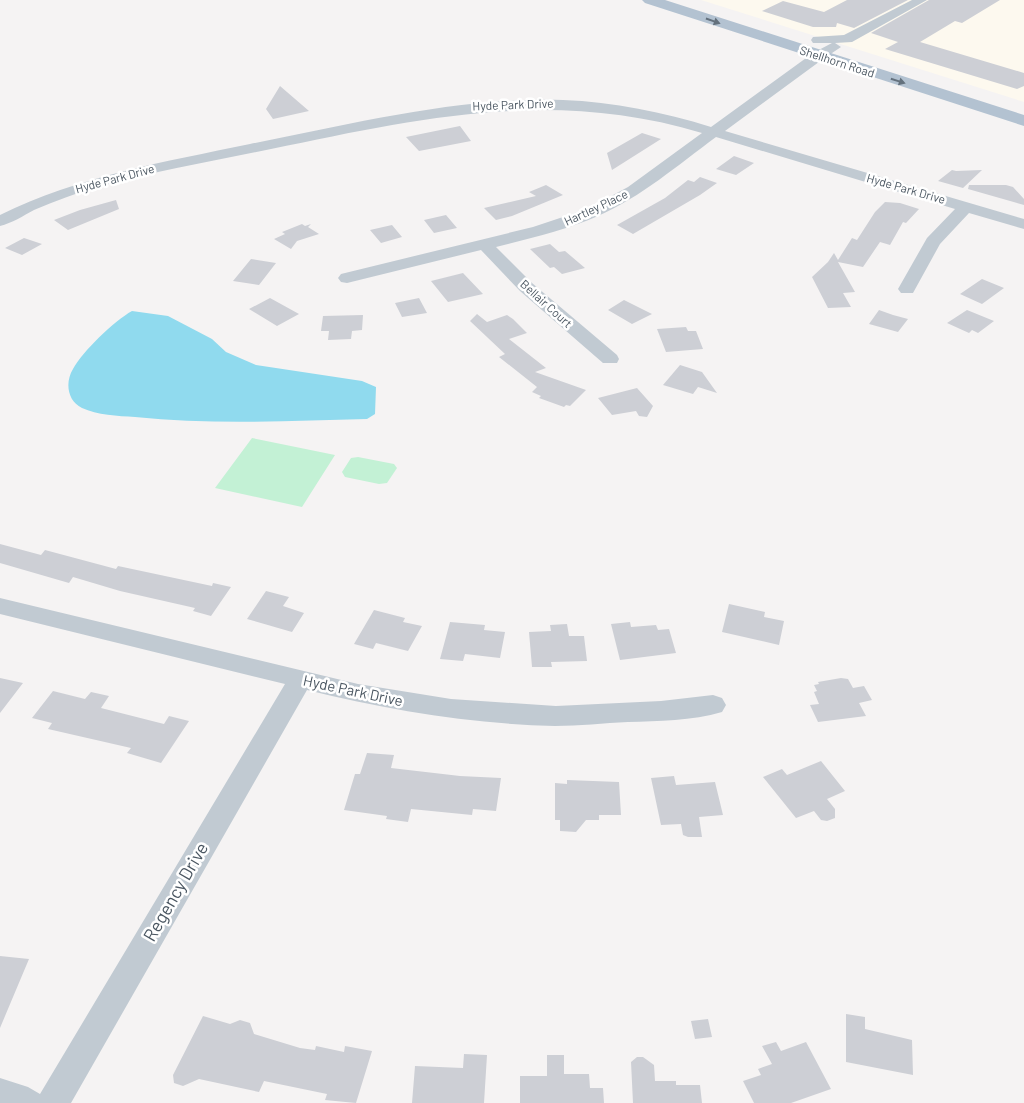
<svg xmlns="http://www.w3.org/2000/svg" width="1024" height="1103" font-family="Barlow,sans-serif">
  <rect width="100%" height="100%" fill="#f5f3f3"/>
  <path fill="#fdf9ef" d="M701 0H1024V102L752 16Z"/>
  <path fill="#c3f1d5" d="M252 438 335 455 302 507 215 488Z
    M358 457 394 464 397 468 387 483 379 484 345 477 342 472 351 458Z"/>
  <path fill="#90daee" d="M132 311 168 316 212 339 226 352 256 365 362 381 376 387 375 414 367 419C290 421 211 425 135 417 118 416 97 415 82 408 67 401 65 382 73 369 83 351 114 321 132 311Z"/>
  <path fill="#cdcfd5" d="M847 0H908L854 28 837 23 836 27H813L762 11 783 1 824 12Z
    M929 0H1000L962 23 955 21 920 42 1024 73V86L1017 89 885 49 898 42 871 33Z
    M280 86 309 111 273 119 266 109Z
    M460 126 471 141 419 151 406 137Z
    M642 133 661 139 612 170 607 153Z
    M734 156 754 163 736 175 716 169Z
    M952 170 956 171 982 170 963 188 938 181Z
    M700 177 717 183 700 195 633 234 617 225 665 198 688 180 694 182Z
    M546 185 563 195 512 216 496 220 484 208 536 196 529 192Z
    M969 185H1006L1013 187 1024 199V205L968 189Z
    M116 200 119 209 68 230 54 220 80 210Z
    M885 202 900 203 919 209 906 223 903 222 890 245 880 242 863 267 838 262 855 292 843 293 851 307 828 308 812 277 828 262 834 253 838 260 852 238 857 240 875 212Z
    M446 215 457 228 434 233 424 220Z
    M302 224 305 226 311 224 308 227 319 234 297 241 291 249 274 239 285 234 282 232Z
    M392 225 402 237 381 243 370 230Z
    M24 238 42 244 22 255 5 248Z
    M550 244 559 252 565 251 585 268 562 274 554 267 550 268 530 249Z
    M251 259 276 263 259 285 233 281Z
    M463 273 483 294 448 302 431 281Z
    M982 279 1004 288 982 304 960 294Z
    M270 298 299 314 277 326 249 309Z
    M419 298 427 313 402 317 395 303Z
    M624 300 652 314 632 324 608 310Z
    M879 310 893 315 908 319 898 332 869 324Z
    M967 310 994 321 978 333 972 330 969 333 947 323Z
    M477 314 487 322 507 315 513 319 527 333 509 339 546 368 535 372 586 390 570 406 566 405 564 407 539 398 541 396 532 392 537 387 499 357 505 354 470 321Z
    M363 315 362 330 352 331 351 339 328 340 329 331H321L323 316Z
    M686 327 688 331H696L703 349 666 352 657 329Z
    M680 365 702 372 717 393 698 387 693 394 663 385Z
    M637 388 653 406 647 417 639 416 636 411 612 415 598 398Z
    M0 544 41 555 45 550 116 569 118 566 212 586 213 583 231 587 211 616 193 611 195 608 120 591 73 577 69 583 0 563Z
    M266 591 289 597 283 606 304 613 292 632 247 619Z
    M729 604 765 612 764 617 784 621 779 645 722 632Z
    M374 610 405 618 403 622 422 626 408 651 376 643 373 649 354 644Z
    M450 622 485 625 484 630 505 632 500 658 465 654 463 661 440 659Z
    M630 622 631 627 656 625 658 630 669 629 676 653 620 660 611 624Z
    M567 624 569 636H584L587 661 551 662 552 667H532L529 632 551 631 550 625Z
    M0 678 23 683 0 713Z
    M841 678 848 679 853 688 864 686 872 700 859 703 866 716 818 722 810 705 819 704 814 692 817 691 814 685 819 684 818 682Z
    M53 691 85 699 91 692 109 696 101 708 164 724 169 716 189 721 161 763 127 753 131 748 48 729 52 723 32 718Z
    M367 753 394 755 391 768 460 776 501 778 496 811 473 809 472 815 411 809 408 822 386 819 387 816 344 810 355 774H360Z
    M821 761 845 791 827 799 835 809V818L827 821 821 820 814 811 796 818 763 777 782 769 787 775Z
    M674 776 676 785 715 782 723 815 699 817 702 837H688L683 835 681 824 661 825 651 778Z
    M567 780 619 782 621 815H599V820H586L576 832 560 831V820H555V783L567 784Z
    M0 956 29 959 0 1028Z
    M846 1014 865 1017V1029L912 1040 913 1075 846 1062Z
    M203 1016 230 1024 240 1020 250 1023 254 1034 300 1048 315 1050 316 1046 344 1052 345 1046 372 1051 356 1103 325 1100 327 1094 264 1081 259 1092 199 1079 183 1086 174 1083 173 1075Z
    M708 1019 712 1037 695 1039 691 1021Z
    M776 1042 781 1051 806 1042 831 1089 791 1103H754L743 1081 761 1075 758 1069 772 1064 762 1046Z
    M464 1054 487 1055 484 1103H412L415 1066 463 1068Z
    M547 1055H564V1074H589L590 1088H603L604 1103H520V1076H547Z
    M637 1057H643L654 1065 655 1081H676V1085H700L702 1103H633L631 1062Z"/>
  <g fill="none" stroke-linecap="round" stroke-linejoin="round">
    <path fill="#c1cad2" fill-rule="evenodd" d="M912 0H927L852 42 835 43 841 47 823 59 725 131 1024 219V229L969 213 940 244 913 293H901L898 289 927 238 955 209 716 137C678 165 641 197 598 216 566 230 531 238 496 247L532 283 617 355 619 359 617 363H603L520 291 481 250 347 283 341 282 338 278 341 274 533 227 587 209 628 187 702 133C551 88 420 118 271 149 213 161 155 171 98 187 76 193 55 201 34 210 23 216 12 223 0 226V215C79 176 164 162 250 144 353 124 457 97 563 100 614 102 663 112 711 127L813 53 832 43H813L811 40 813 37 844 35Z
      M0 598 358 684 451 699 556 706 661 701 713 695 722 698 726 705 722 712C692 721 658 721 628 722 604 723 579 726 555 726 471 724 388 710 307 690L71 1103H0V1078L28 1087 40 1094 285 684 0 614Z"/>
    <path fill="#b3c2d1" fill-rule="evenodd" d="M642 0H665L1024 115V126L645 3Z"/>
  </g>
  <defs><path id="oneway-solid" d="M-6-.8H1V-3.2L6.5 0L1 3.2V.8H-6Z" transform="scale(1.25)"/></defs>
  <g fill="#64717d">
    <use href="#oneway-solid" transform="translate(713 21) rotate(19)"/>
    <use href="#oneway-solid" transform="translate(898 81) rotate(18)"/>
  </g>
  <g text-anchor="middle" stroke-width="5" stroke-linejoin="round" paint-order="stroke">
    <g font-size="12" fill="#4a5661" stroke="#fff">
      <text transform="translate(837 62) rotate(18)" y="4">Shellhorn Road</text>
      <text transform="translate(513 105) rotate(-2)" y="4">Hyde Park Drive</text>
      <text transform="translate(115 179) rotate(-15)" y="4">Hyde Park Drive</text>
      <text transform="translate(906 189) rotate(16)" y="4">Hyde Park Drive</text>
      <text transform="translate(596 208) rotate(-25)" y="4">Hartley Place</text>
      <text transform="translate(546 304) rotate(42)" y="4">Bellair Court</text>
    </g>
    <g font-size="15" fill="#4a5661" stroke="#fff">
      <text transform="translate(353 691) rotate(12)" y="5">Hyde Park Drive</text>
    </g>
    <g font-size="18" fill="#4a5661" stroke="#fff">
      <text transform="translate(176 892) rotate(-60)" y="6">Regency Drive</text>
    </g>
  </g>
</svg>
